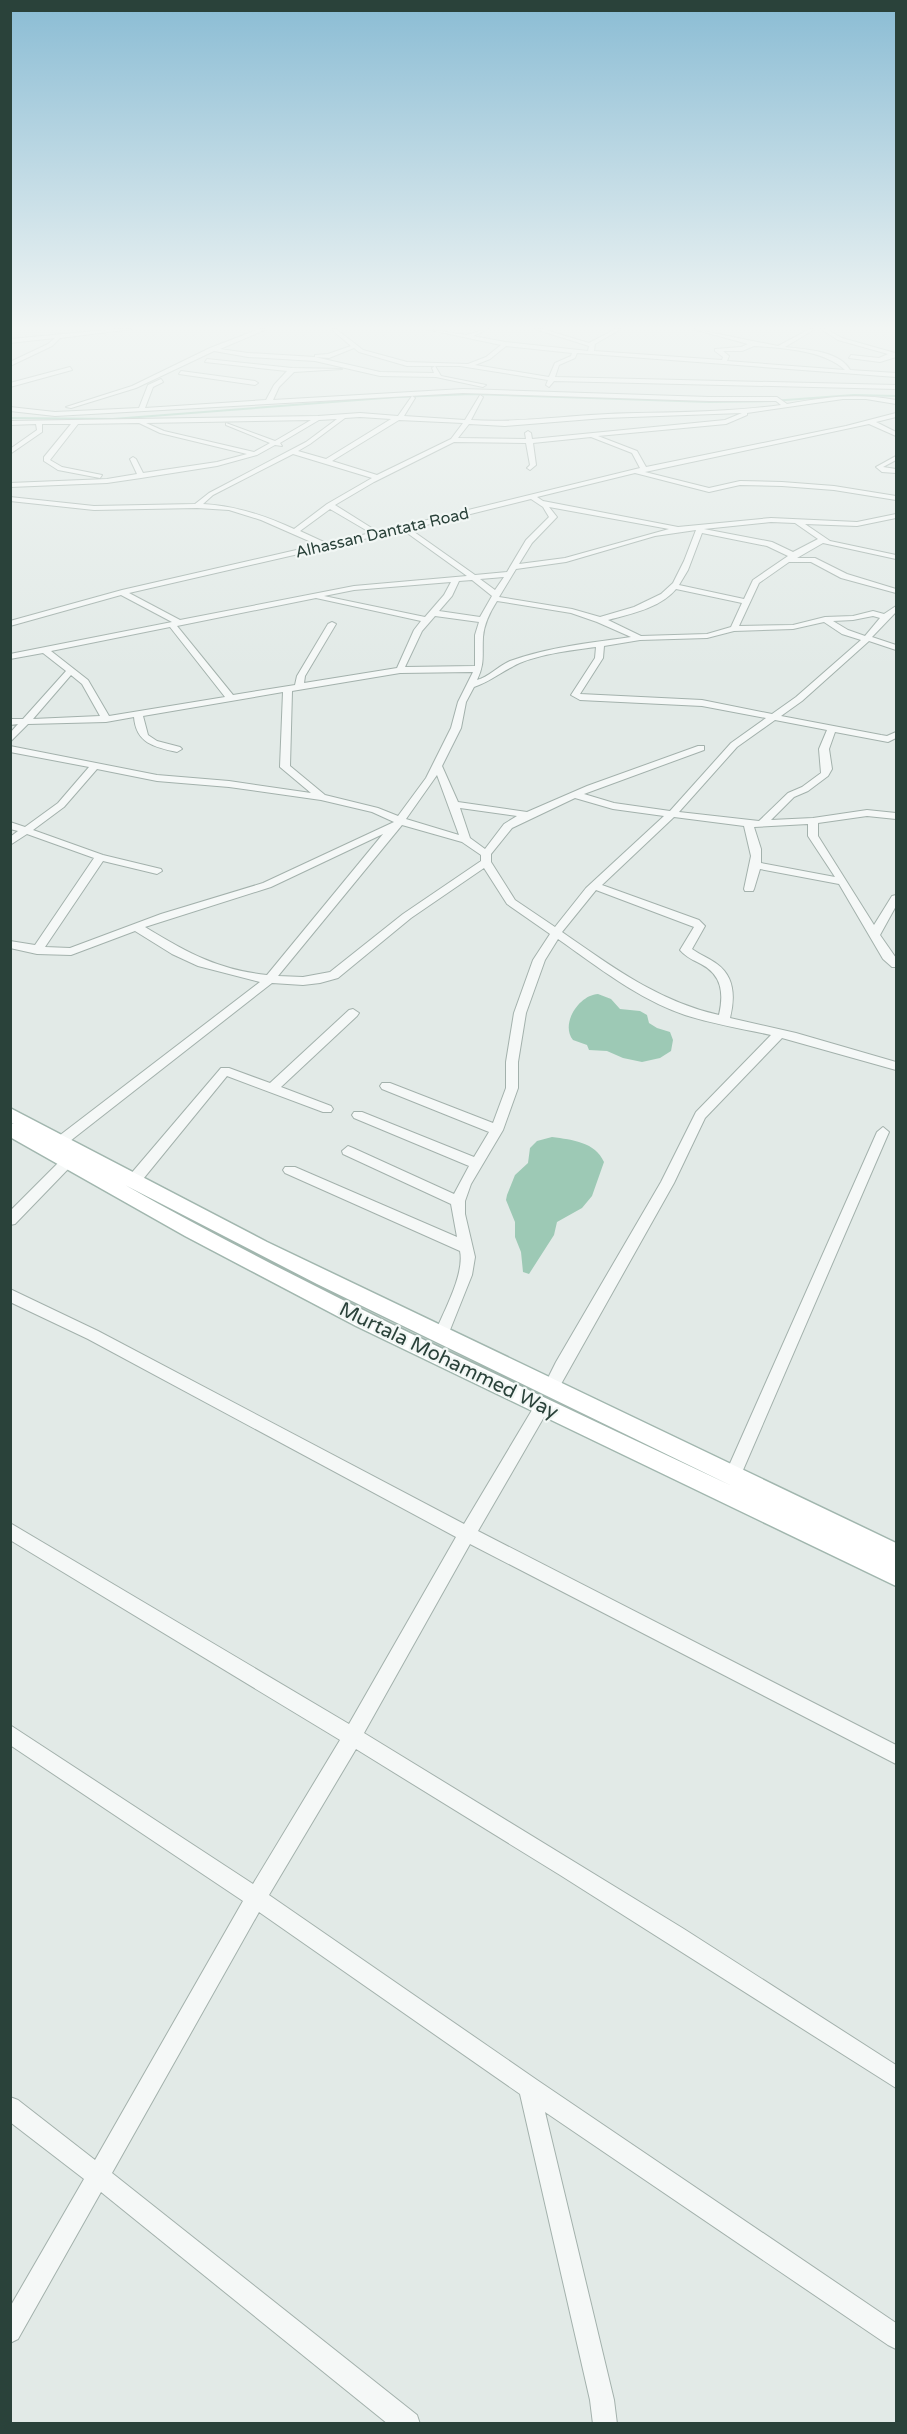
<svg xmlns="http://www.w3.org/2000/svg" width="907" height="2434" font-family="'Varela Round',sans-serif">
  <rect width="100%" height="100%" fill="#e2eae7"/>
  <path fill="#9dc9b5" d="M598 994 611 999 620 1009 640 1011 647 1015 649 1023 657 1028 670 1032 673 1040 671 1051 660 1058 642 1062 623 1058 607 1051 589 1050 587 1045 573 1040C560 1024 579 995 598 994Z
    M552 1137C573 1140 595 1142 604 1162L592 1196 582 1208 557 1222 554 1235 529 1274 523 1272 521 1252 515 1237V1222L506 1200 507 1195 515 1175 528 1163 530 1148 537 1141Z"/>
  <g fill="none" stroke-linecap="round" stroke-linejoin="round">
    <path stroke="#9dc9b5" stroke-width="2" d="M10 418 113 419 397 397 472 394 709 402 772 401 854 395 896 396"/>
    <g stroke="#a3b1ac" stroke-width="2">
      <path id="minor" d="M117 329H132L60 338 52 346 10 366V362L48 344 55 338 10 343V339Z
        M259 329H267L220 349 248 353 315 357 380 372 434 373 432 368 435 366 441 376 486 385 483 387 436 377 380 376 315 361 248 357 214 351 136 388 71 408 66 407 132 386 210 348Z
        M331 329H336L363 350 407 362 468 364 486 357 501 345 426 329 466 335 488 329 473 336 505 342 588 351 589 346 535 329H542L589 343 616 329H621L595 344 594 351 722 360 723 357 715 351V349L741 347 748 344 693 329 778 346 810 329H815L785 347C805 349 840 351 850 370L896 373V377L577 353 575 358 559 365 555 377 896 385V389L554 381 549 387 546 385 548 380 460 366H407L359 352 354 348 329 358 315 357V355L328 354 351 346ZM506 346 572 353 571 356 555 363 549 377 475 365 490 359ZM754 346C782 348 824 350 845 370L727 361 729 356 723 351H742Z
        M821 329H826L842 338 895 353 896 357 880 362 849 358 851 355 879 358 888 354 838 340Z
        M207 359 292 368 342 369 294 372 279 387 273 400 463 389 709 397H777L787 404C828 397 855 393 896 400V404L866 399H843L747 413V415L726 424 598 436 637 451 646 467 846 426 896 413V417L876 422 896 432V436L869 424 645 472 709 488 740 481 782 482 834 486 896 496V500L834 490 782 486 740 485 709 492 635 473 537 497 543 501 678 527 771 518 857 522 896 514V518L857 526 805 524 830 541 896 555V559L823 543 797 558H815L847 574 896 589V593L841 578 811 562H789L759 583 739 626 793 625 825 617 853 616 873 611 884 614 896 606V612L872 637 896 645V650L869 641 802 701 781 716 881 735 887 736 896 732V738L888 742 835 732 829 749 832 769 828 776 808 791 794 797 771 820 813 818 867 810 896 813V819L867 816 818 823V836L874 925 892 896 896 895V906L880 935 896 958V967H892L883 959 839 884 760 869 754 889 753 891H745L744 889 751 856 744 826 674 817 602 885 699 920 705 926 692 949C700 955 709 958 717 964 735 977 735 998 730 1018L796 1033 896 1062V1070L782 1038 705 1118 674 1183 556 1393 551 1395 546 1393 543 1388 556 1362 661 1182 696 1112 771 1035C743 1029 713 1024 685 1015 638 999 598 967 558 939L545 960 526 1013 518 1062V1088L503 1130 471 1184 465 1201V1214L475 1257 472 1275 448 1335 446 1339 441 1341 436 1339 434 1335C443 1313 465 1274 460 1251L285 1173 283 1170 285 1167H295L457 1237 451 1204 343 1154 342 1151 348 1146 353 1148 454 1194 469 1166 354 1118 352 1115 354 1112H362L474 1157 489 1132 382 1089 380 1086 382 1083H390L493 1123 506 1088V1062L514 1013 533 960 550 934 507 904 484 868 411 918 338 978 320 983 303 985 272 983 65 1145H55L54 1142 55 1139 260 982 198 966 172 954 135 931 71 955 37 954 10 948V941L35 945 94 858 27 834 10 845V837L18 831 10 829V822L25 827 58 803 89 767 10 752V746L157 775 229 781 311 793 280 767 283 692 143 716 148 735 157 741 180 747 182 749 177 752C154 747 136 743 134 717L106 722 28 724 10 742V733L18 724 10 725V719H23L66 671 43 653 10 659V654L172 622 121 595 10 626V621L122 590 318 545 261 520 229 510 197 508 94 510 10 501V497L94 506 195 504 209 493 306 442 337 419 319 420 280 443 282 446 275 445 257 455 217 466 141 478 107 483 10 487V483L107 479 137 474 130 459 133 457 136 459 143 473 217 462 247 454 160 433 139 423 78 424 50 460 62 467 102 475 100 478 58 470 44 461V457L71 424H42V432L10 454V449L37 430 36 424 10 425V421L318 416 360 413 398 416 412 396 415 398 404 416 465 420 480 395 483 397 471 420C517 423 562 416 608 414 665 412 724 413 781 405L776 401H709L463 393 55 416 10 411V407L55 412 139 408 148 385 161 379 163 382 153 387 145 408 266 400 274 385 287 371 205 362ZM742 413 725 420 532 439 531 433 528 431 525 433 526 439 458 438 469 424 505 426 604 418ZM360 417 391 419 326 459 298 451 310 444 345 418ZM311 420 275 441 226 423V425L270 443 254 452 164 431 146 423ZM399 420 463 423 451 439 377 475 332 461ZM591 437 632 453 640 468 378 532 335 505 374 482 454 442 526 443 530 465 527 468 530 470 536 465 533 443ZM293 454 372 478 327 504 294 529C264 515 236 506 203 504L213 495ZM531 499 543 507 549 517 526 540 507 572 475 575 410 529ZM549 507 669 529 565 558 519 564 532 543 557 517ZM330 509 371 533 326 543 300 531ZM771 522 795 523 818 539 793 552 772 542 704 529ZM403 530 467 576 354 586 180 620 129 593ZM696 530 684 561 673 583 661 594 634 607 600 617 572 609 499 597 516 569 566 562 655 536ZM702 533 767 546 788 556 753 580 744 599 679 585 688 570ZM504 577 495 590 480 579ZM472 580 492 596 480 617 439 611 452 596 459 581ZM451 582 444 595 425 617 324 596 354 590ZM676 589 742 603 731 627 707 634 641 636 608 620C631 614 660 608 676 589ZM316 598 421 621 414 630 397 668 304 683 305 676 336 624 332 622 328 624 297 676 295 685 233 695 177 626ZM497 601 571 613 597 622 631 637C590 643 549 647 510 661 498 666 489 677 477 680 485 663 482 656 483 637 484 624 490 612 497 601ZM435 616 479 622 475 635V666L405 667 422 631ZM873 616 880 618 865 636 848 630 833 621 853 620ZM824 622 842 634 861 640 796 697 772 714 702 700 580 694 603 658 604 646 640 640 707 638 734 631 793 629ZM170 627 225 697 109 716 88 680 51 651ZM596 647 595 658 571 695 580 700 702 706 766 718 731 743 670 811 614 803 584 794 704 750V746H698L587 786 527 812 458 802 442 766 461 728 466 702 474 687C489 682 498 674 512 667 532 655 572 650 596 647ZM473 672 458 702 451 728 426 778 398 816 378 808 325 795 290 766 292 691 400 673ZM71 675 82 684 100 716 33 719ZM775 720 827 730 819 749 821 773 802 787 788 793 759 821 679 812 737 747ZM97 769 157 781 229 787 321 800 372 812 394 822 263 883 161 914 70 948 45 947 103 861 157 874 162 871 161 869 103 855 33 830 64 807ZM437 775 459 835 406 819ZM575 798 613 809 664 816 586 888 555 927 515 900 491 862V854L512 828ZM460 808 517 816 504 824 485 849 470 838ZM808 824V836L835 877 761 863V849L754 827ZM402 825 462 842 481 855V861L403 914 330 972 303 977 278 976ZM383 834 267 975C218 970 186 952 145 927L271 887ZM596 890 694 927 680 950C686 957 693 960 701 964 722 975 724 993 719 1015 658 1001 614 968 562 932Z
        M70 367 72 370 10 387V383Z
        M181 371 255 381 258 383 255 385 179 374Z
        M896 456V460L883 467 896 469V473L882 472 876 467Z
        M353 1009 359 1013 357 1016 281 1087 331 1106 333 1109 331 1112H323L227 1076 139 1184H129L127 1180 129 1176 221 1068H229L270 1083 349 1010Z
        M883 1127 889 1132 740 1477 738 1482 732 1484 726 1482 724 1477 877 1132Z
        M67 1157 73 1162 72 1165 15 1224 10 1225V1211L62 1159Z
        M10 1289 98 1331 464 1524 538 1400 543 1398 548 1400 551 1405 548 1410 478 1531 896 1745V1764L470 1544 364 1733 684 1929 896 2065V2088L560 1875 356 1749 269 1895 537 2080 896 2323V2349L888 2345 545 2112 614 2400 617 2424H593L590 2400 520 2094 259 1912 112 2173 417 2415 420 2424H388L101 2192 18 2339 10 2343V2307L84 2179 10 2122V2097L18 2100 95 2160 243 1901 10 1745V1725L253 1884 340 1740 10 1540V1523L349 1724 456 1537 88 1339 10 1302Z"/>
    </g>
    <g stroke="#a1b6ae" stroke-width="3">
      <path id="major" d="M10 1108 267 1242 896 1543V1586L356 1326 185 1236 10 1137V1123L14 1124 10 1122ZM125 1185 317 1284 732 1486C528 1389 322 1296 125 1185Z"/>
    </g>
    <use href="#minor" fill="#f5f8f7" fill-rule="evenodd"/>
    <use href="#major" fill="#fff" fill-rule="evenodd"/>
  </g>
  <linearGradient id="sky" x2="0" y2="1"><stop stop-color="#8abcd4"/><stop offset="0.49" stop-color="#f2f6f4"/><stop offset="1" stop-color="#f2f6f4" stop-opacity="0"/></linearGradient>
  <rect width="907" height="669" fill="url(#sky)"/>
  <g text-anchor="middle" stroke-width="4.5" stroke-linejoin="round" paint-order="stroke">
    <g font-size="16" fill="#2a423a" stroke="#f2f7f5">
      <text transform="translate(382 532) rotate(-13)" y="6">Alhassan Dantata Road</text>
    </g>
    <g font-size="20" fill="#2a423a" stroke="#f2f7f5">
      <text transform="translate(449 1360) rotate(26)" y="7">Murtala Mohammed Way</text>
    </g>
  </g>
  <rect width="907" height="2434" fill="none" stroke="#2a423a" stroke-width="24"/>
</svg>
